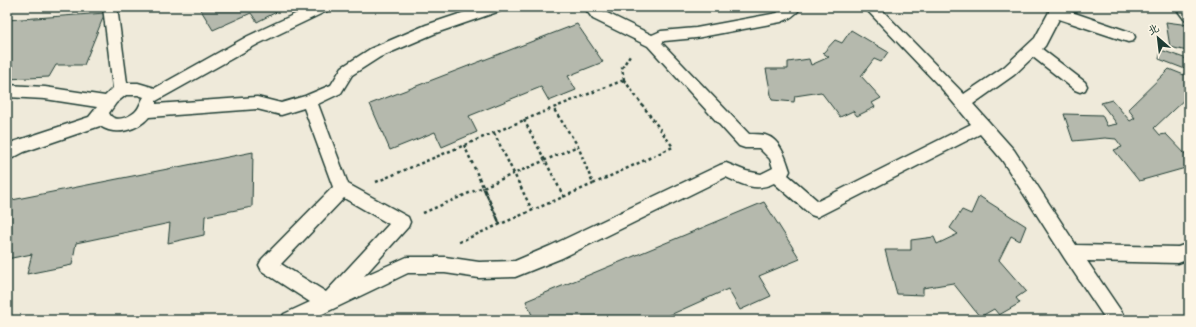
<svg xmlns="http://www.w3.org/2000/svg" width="1196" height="327" font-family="Mynerve,'LXGW WenKai TC',sans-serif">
  <rect width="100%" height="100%" fill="#efeada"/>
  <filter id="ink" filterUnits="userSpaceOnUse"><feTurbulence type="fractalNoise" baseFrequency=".025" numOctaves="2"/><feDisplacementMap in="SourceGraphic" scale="8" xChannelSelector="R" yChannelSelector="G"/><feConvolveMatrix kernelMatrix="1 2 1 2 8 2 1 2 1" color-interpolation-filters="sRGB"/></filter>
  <g filter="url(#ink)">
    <path fill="#b5b9ad" stroke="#1f3d34" d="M199 7H286L257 22 251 13 213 30Z
      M105 13 84 65H56L49 77 7 79V76L13 66 7 67V20Z
      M1166 22 1189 25V95L1154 128 1160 135 1166 134 1189 158V167L1139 181 1114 150 1122 147 1116 139 1105 138 1073 141 1064 114 1102 115 1107 126 1117 124 1101 103 1112 100 1130 121 1135 118 1128 109 1169 69 1184 75 1185 69 1159 59 1161 50 1187 59V51L1170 47Z
      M577 24 603 62 568 76 576 90 549 101 541 87 469 116 477 132 442 147 435 132 390 150 370 104Z
      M851 30 888 52 881 62 874 59 861 76 881 98 872 103 875 107 857 116 853 111 840 117 821 92 795 96 794 102 772 100 766 69H788V62L809 59 811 65 829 57 823 53 835 40 842 43Z
      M253 152 252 207 205 216 204 235 168 243 170 223 76 243 72 265 27 274 32 254 7 259V201Z
      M979 196 1026 226 1020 241 1011 236 999 260 1026 291 1016 298 1020 303 999 315 994 309 980 317 953 283 923 288V295L897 294 885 250H911V240L934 237 937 244 958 234 950 228 962 210 971 214Z
      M764 202 800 259 759 276 771 296 740 310 728 289 659 320H534L526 301Z"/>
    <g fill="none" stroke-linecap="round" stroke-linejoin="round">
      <g stroke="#1f3d34" stroke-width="3">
        <path id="service" d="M103 7H117L127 83H138L155 88 248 36 310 7H329L327 11 258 44 156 101V104L257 97 281 103 305 96 331 85 342 67 370 49 426 25 480 7H502L500 11 436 33 380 57 352 75 341 93 318 104 348 184 408 217 410 222 408 227 364 276 407 257H445L479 262 515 261 550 246 720 165 726 163 746 171 761 174 773 168 770 159 759 148H745L739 146 648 46 593 19 584 7H599L603 11 652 35 661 31 696 28 777 13 784 7H801C797 14 788 20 781 22L696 38 664 41 662 43 749 134C754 134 760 134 765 135 780 139 786 158 790 171L788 175 818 201 971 124 942 89 864 7H879L964 94 1004 67 1035 38 1049 12V7H1063V9L1133 33 1135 37 1133 41 1128 42 1059 19 1045 46 1042 49 1085 82 1087 86 1085 90 1080 92 1075 90 1033 57 1014 75 973 104 1014 150 1076 245 1178 247 1189 243V259L1178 263 1087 261 1123 314 1126 320H1106L1065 259 1002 160 980 134 817 217 811 215 774 183C756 192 743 185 726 177L562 258 515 277 479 278 445 273H408L310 320H281L284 314 310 302 262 271 259 265 262 259 333 187 304 108 281 115 257 109 149 117C137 131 115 136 100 126L24 152 7 161V146L13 142 89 117 97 107 45 99 7 97V85L45 87 105 96 113 88ZM126 95H138L144 97C141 101 140 107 136 111 130 117 114 124 109 113L116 103ZM344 198 389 224 326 292 281 264Z
          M1175 7H1189V20L1184 19Z"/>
      </g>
      <path stroke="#1f3d34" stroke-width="2.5" stroke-dasharray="3 3" stroke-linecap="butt" d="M624 80 622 68 630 55
        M624 80 673 147 593 184 578 146 553 108Z
        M524 120 564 197
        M494 133 532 210
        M464 145 500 224 483 187
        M376 182 553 108
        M423 213 578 146
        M459 242 593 184"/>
      <use href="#service" fill="#fcf5e5" fill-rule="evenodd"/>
    </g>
  </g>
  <rect width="1196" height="327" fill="none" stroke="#fcf5e5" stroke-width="24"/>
  <rect x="12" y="12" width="1172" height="303" fill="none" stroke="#1f3d34" stroke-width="1.5" filter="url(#ink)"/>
  <g transform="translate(1158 38) rotate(332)" stroke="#fcf5e5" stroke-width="3" paint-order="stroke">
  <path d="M0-3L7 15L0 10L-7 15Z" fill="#1f3d34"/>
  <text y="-6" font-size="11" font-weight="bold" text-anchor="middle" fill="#1f3d34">北</text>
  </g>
</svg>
